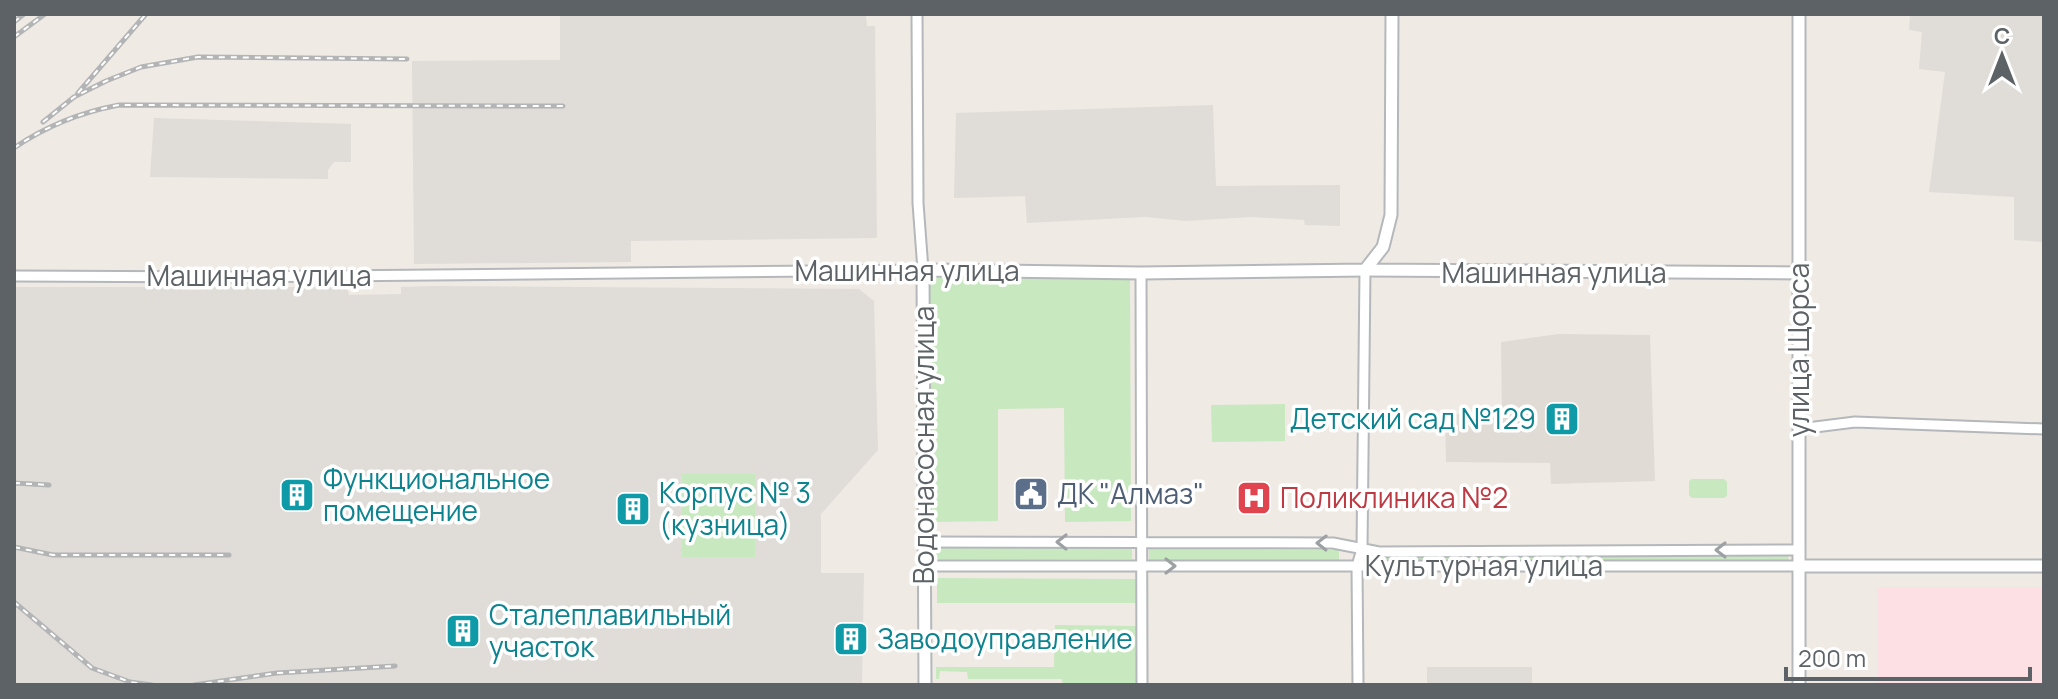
<svg xmlns="http://www.w3.org/2000/svg" width="2058" height="699" font-family="Manrope,sans-serif">
  <rect width="100%" height="100%" fill="#efeae4"/>
  <path fill="#e0dcd8" d="M560 14H866L867 26H875L877 238 631 241V262L414 264 412 61 560 60Z
    M1910 14H2044V242L2014 240V197L1929 192 1945 72 1919 69 1922 32 1909 30Z
    M1213 105 1216 186 1340 185V226L1305 225 1304 220 1251 217 1186 221 1145 217 1027 223 1025 196 954 198 956 113Z
    M154 118 351 124V162H334L328 170V179L150 177Z
    M430 286 859 289 874 301 878 450 821 514V573H864L862 685H14V287H347L349 295 401 294V287Z
    M1427 667H1532V685H1427Z"/>
  <path fill="#e1dbd5" d="M1559 334 1650 335 1655 481 1551 484 1550 463 1446 462 1445 414H1502L1501 342Z"/>
  <path fill="#fce0e3" d="M1877 587H2044V685H1877Z"/>
  <path fill="#c8e8bf" d="M930 278H1130L1131 521 1065 522 1064 408 998 409V521L931 522Z
    M1285 404V441L1212 442 1211 405Z
    M682 474H755V557H682Z
    M1692 479H1724L1727 482V496L1724 498H1692L1689 495V481Z
    M933 548H1132V559L933 560Z
    M1149 548 1339 550V561L1149 560Z
    M1367 555H1788L1789 563H1367L1363 559Z
    M937 578 1136 579V603H937Z
    M1055 625 1136 626V685H1063L1062 679H968L967 672 940 671 939 679H936V667H1054Z"/>
  <g fill="none" stroke-linecap="round" stroke-linejoin="round">
    <g stroke="#b4b8bb" stroke-width="13">
      <path id="minor" d="M1141 273 1142 685
        M14 276 226 277 923 270 918 203 917 14
        M1799 429 1855 422 2044 429
        M924 542 1333 543 1379 552 1799 550
        M924 566H1799
        M1358 685 1357 566 1362 549 1365 270"/>
    </g>
    <g stroke="#b4b8bb" stroke-width="15">
      <path id="tertiary" d="M1365 270 1383 247 1391 215 1392 14
        M1799 566H2044
        M925 685 923 270 1141 273 1365 270 1799 273
        M1799 685V14"/>
    </g>
    <use href="#minor" stroke="#fff" stroke-width="9"/>
    <use href="#tertiary" stroke="#fff" stroke-width="11"/>
    <g stroke="#b3b4b5" stroke-width="5">
      <path id="rail" d="M14 22 24 14
        M14 37 45 14
        M78 93 146 14
        M43 122 74 97 106 81 141 67 198 57 407 59
        M14 148C46 126 82 112 119 105L563 106
        M14 483 49 485
        M14 547 53 555H229
        M14 602 92 668 130 682 152 685
        M194 685 277 673 395 666"/>
    </g>
    <use href="#rail" stroke="#fff" stroke-width="2" stroke-dasharray="6" stroke-linecap="butt"/>
  </g>
  <defs><path id="oneway-chevron" d="M-2-3.5L2.5 0L-2 3.5" fill="none" stroke-width="1.6" stroke-linecap="round" stroke-linejoin="round" transform="scale(2)"/></defs>
  <g stroke="#9da1a3">
    <use href="#oneway-chevron" transform="translate(1062 542) rotate(180)"/>
    <use href="#oneway-chevron" transform="translate(1322 543) rotate(-179)"/>
    <use href="#oneway-chevron" transform="translate(1721 550) rotate(180)"/>
    <use href="#oneway-chevron" transform="translate(1170 566)"/>
  </g>
  <defs>
    <g id="building-square" transform="scale(1.8)"><rect x="-9" y="-9" width="18" height="18" rx="4" fill="#0f9aa8" stroke="#fff"/><path d="M-4-6H4V6H1V3H-1V6H-4ZM-2.5-4.3h1.7v1.8h-1.7ZM.8-4.3h1.7v1.8H.8ZM-2.5-1h1.7V.8h-1.7ZM.8-1h1.7V.8H.8Z" fill="#fff"/></g>
    <g id="civic-square" transform="scale(1.8)"><rect x="-9" y="-9" width="18" height="18" rx="4" fill="#5c6f8a" stroke="#fff"/><path d="M-.6-6.5H3V-4.5H.6V-3L4-1V1h2V6H-6V1h2V-1L-.6-3ZM-1.2 2.5V6h2.4V2.5Z" fill="#fff"/></g>
    <g id="hospital-square" transform="scale(1.8)"><rect x="-9" y="-9" width="18" height="18" rx="4" fill="#e0444e" stroke="#fff"/><path d="M-5-5h3v3.5h4V-5h3V5h-3V1.5h-4V5h-3Z" fill="#fff"/></g>
  </defs>
  <g fill-rule="evenodd">
    <use href="#building-square" x="1562" y="419"/>
    <use href="#civic-square" x="1031" y="494"/>
    <use href="#building-square" x="297" y="495"/>
    <use href="#hospital-square" x="1254" y="498"/>
    <use href="#building-square" x="633" y="509"/>
    <use href="#building-square" x="463" y="631"/>
    <use href="#building-square" x="851" y="639"/>
  </g>
  <g text-anchor="middle" stroke-width="7" stroke-linejoin="round" paint-order="stroke">
    <g font-size="28" fill="#5c6265" stroke="#fff">
      <text x="907" y="281">Машинная улица</text>
      <text x="1554" y="283">Машинная улица</text>
      <text x="259" y="286">Машинная улица</text>
      <text transform="translate(1799 350) rotate(-90)" y="10">улица Щорса</text>
      <text transform="translate(924 445) rotate(-90)" y="10">Водонасосная улица</text>
      <text x="1484" y="576">Культурная улица</text>
    </g>
    <g font-size="28" fill="#0d838f" stroke="#fff" text-anchor="start">
      <text x="1536" y="429" text-anchor="end">Детский сад №129</text>
      <text x="323" y="489">Функциональное<tspan x="323" dy="32">помещение</tspan></text>
      <text x="659" y="503">Корпус № 3<tspan x="659" dy="32">(кузница)</tspan></text>
      <text x="489" y="625">Сталеплавильный<tspan x="489" dy="32">участок</tspan></text>
      <text x="877" y="649">Заводоуправление</text>
    </g>
    <g font-size="28" fill="#4e5e75" stroke="#fff" text-anchor="start">
      <text x="1057" y="504">ДК "Алмаз"</text>
    </g>
    <g font-size="28" fill="#be3a42" stroke="#fff" text-anchor="start">
      <text x="1280" y="508">Поликлиника №2</text>
    </g>
  </g>
  <rect width="2058" height="699" fill="none" stroke="#5c6265" stroke-width="32"/>
  <g transform="translate(2002 56)" stroke="#ffffff" stroke-width="6" paint-order="stroke">
  <path d="M0-6L14 30L0 20L-14 30Z" fill="#5c6265"/>
  <text y="-12" font-size="22" font-weight="bold" text-anchor="middle" fill="#5c6265">С</text>
  </g>
  <path d="M1786 667v12h244v-12" fill="none" stroke="#5c6265" stroke-width="4"/>
  <text x="1798" y="667" font-size="24" fill="#5c6265" stroke="#ffffff" stroke-width="6" paint-order="stroke">200 m</text>
</svg>
